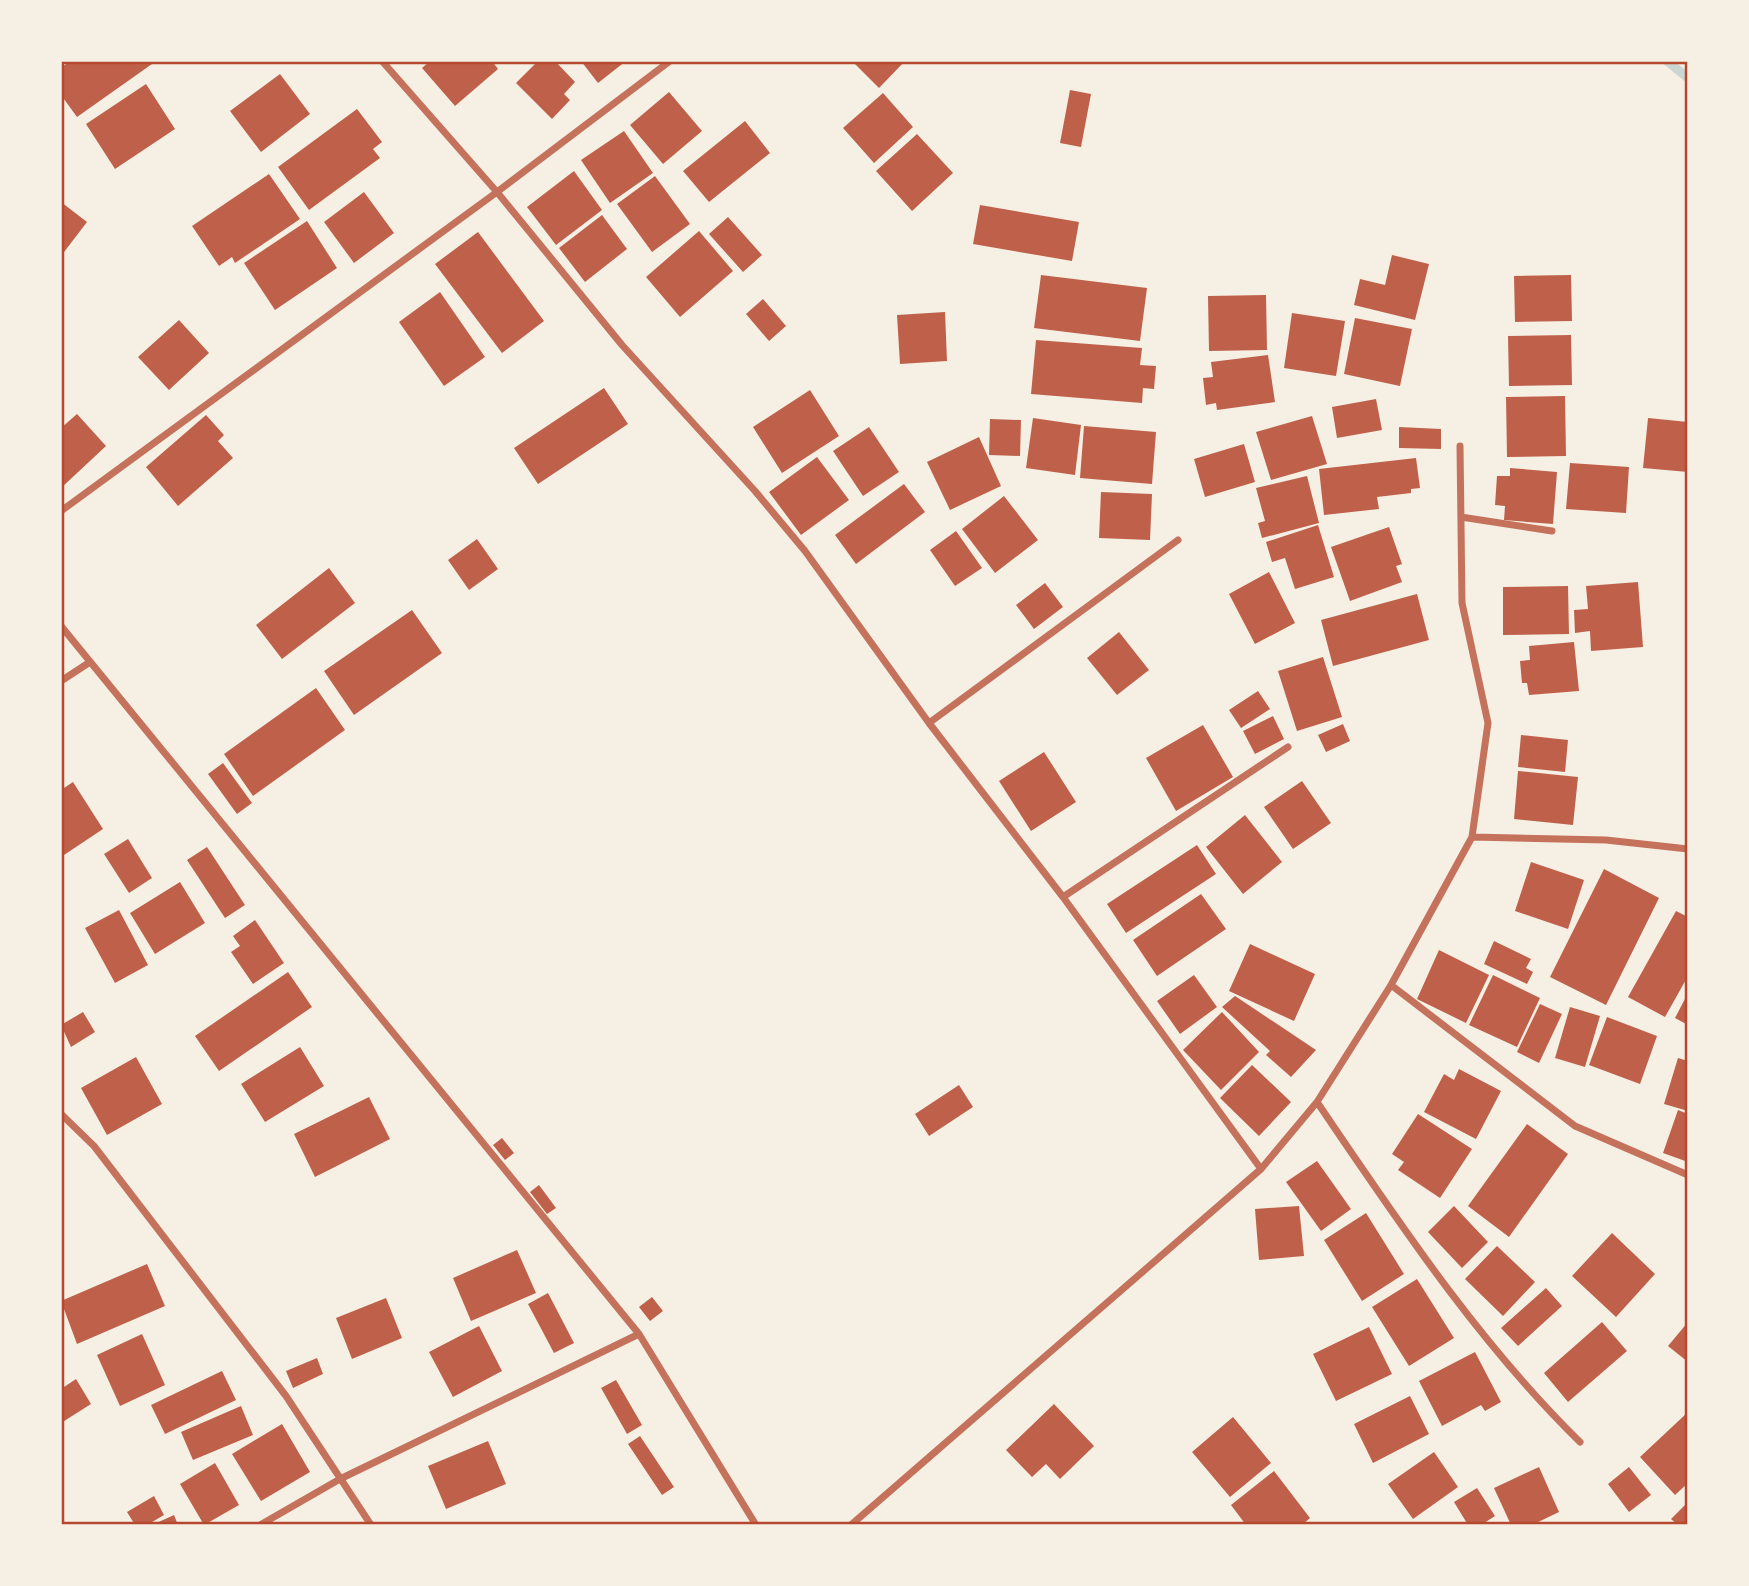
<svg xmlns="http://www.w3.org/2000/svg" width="1749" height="1586" font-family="'Open Sans',sans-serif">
  <rect width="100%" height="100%" fill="#f6efe4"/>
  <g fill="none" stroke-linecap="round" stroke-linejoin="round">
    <path stroke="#c9d6d2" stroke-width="9" d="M1667 61 1688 78"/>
  </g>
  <path fill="#bf614a" d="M70 61H150L152 64 77 117 61 95V68Z
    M430 61H492L498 69 455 106 422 68Z
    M538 61H555L575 82 564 94 570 100 552 119 516 83Z
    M581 61H626L598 83Z
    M852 61H905L879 88Z
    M280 74 310 114 261 152 230 111Z
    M146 84 175 129 115 169 86 124Z
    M1070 90 1091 94 1081 147 1060 143Z
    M669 92 702 131 663 164 630 125Z
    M883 93 913 127 874 163 843 128Z
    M357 109 382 142 373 149 380 158 309 210 278 167Z
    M745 121 770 153 709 202 683 171Z
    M624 131 653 173 610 203 581 160Z
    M917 134 953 173 912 211 876 171Z
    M574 171 602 210 556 245 527 207Z
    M269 174 300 219 235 263 232 257 219 266 192 226Z
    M655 176 690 224 652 252 617 204Z
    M364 192 394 233 354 263 324 222Z
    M61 202 87 222 61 256Z
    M980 205 1079 222 1072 261 973 244Z
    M602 215 627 249 585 282 559 248Z
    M728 217 762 255 743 272 709 234Z
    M307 221 337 268 275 310 244 263Z
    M699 231 733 271 680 317 646 277Z
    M478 232 544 321 502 353 435 264Z
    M1392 255 1429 264 1415 320 1354 305 1360 279 1385 285Z
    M1041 275 1147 288 1140 341 1034 328Z
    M1571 275 1572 321 1515 322 1514 276Z
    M440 292 485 357 444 386 399 322Z
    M1266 295 1267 350 1209 351 1208 296Z
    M763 299 786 326 769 341 746 314Z
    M945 312 947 361 900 364 897 315Z
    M1292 313 1345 321 1336 376 1284 368Z
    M1355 318 1412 329 1400 386 1344 374Z
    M179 320 209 353 169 390 138 357Z
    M1571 335 1572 385 1509 386 1508 336Z
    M1036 340 1142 348 1140 365 1156 366 1154 389 1143 388 1142 403 1031 394Z
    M1268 355 1275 402 1217 410 1216 403 1206 405 1203 378 1213 377 1211 362Z
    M604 388 628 424 538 484 514 448Z
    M810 390 839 436 782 473 753 427Z
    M1565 396 1566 456 1507 457 1506 397Z
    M1376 399 1382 430 1337 438 1332 407Z
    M77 414 106 446 61 488V428Z
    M206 415 224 435 218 441 233 458 178 506 146 467Z
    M1312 416 1327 464 1271 480 1256 432Z
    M1033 418 1081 425 1075 475 1026 468Z
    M1648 418 1688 422V472L1643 468Z
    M990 419 1021 420 1020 456 989 455Z
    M1084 426 1156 432 1152 484 1080 478Z
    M869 427 899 472 863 496 833 451Z
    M1399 427 1441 429V449L1399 448Z
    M979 437 1001 486 950 510 927 462Z
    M1244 444 1255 482 1205 497 1194 459Z
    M817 457 849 500 801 535 769 492Z
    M1416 458 1420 488 1411 489V493L1377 497 1379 509 1324 515 1319 469Z
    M1570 463 1629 467 1626 513 1566 509Z
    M1510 468 1557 472 1553 524 1504 520 1505 506 1495 505 1497 476H1510Z
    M1307 476 1319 523 1262 538 1258 523 1265 521 1256 488Z
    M904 484 925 512 856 564 835 535Z
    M1101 492 1152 494 1150 540 1099 538Z
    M1004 496 1038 540 995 573 962 529Z
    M1318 525 1334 577 1295 589 1285 558 1272 562 1266 542Z
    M1389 527 1402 564 1396 566 1402 582 1350 601 1331 547Z
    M956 531 982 568 955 586 930 550Z
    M477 539 498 569 469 590 448 560Z
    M329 568 355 603 282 659 256 625Z
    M1269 572 1295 623 1255 644 1229 594Z
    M1638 582 1643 647 1591 651 1590 631 1575 633 1574 610 1588 609 1586 586Z
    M1045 583 1063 607 1034 629 1016 605Z
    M1568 586 1569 634 1503 635V587Z
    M1417 594 1429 640 1333 666 1321 620Z
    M412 610 442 653 354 715 324 671Z
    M1119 632 1149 670 1117 695 1087 658Z
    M1574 642 1579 691 1529 695 1527 683H1522L1520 661 1530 660 1529 646Z
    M1323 657 1342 717 1297 731 1278 671Z
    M316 688 345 730 253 796 224 754Z
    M1258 691 1270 709 1241 728 1229 710Z
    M1273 716 1284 739 1255 754 1243 731Z
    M1343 724 1350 741 1326 752 1318 735Z
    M1203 725 1233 777 1176 811 1146 758Z
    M1521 735 1568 740 1565 772 1518 767Z
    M1044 752 1076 802 1031 831 999 781Z
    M223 763 252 803 237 814 208 774Z
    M1518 771 1578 777 1573 825 1514 819Z
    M1302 781 1331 823 1293 849 1264 807Z
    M73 782 103 829 61 857V790Z
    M1245 815 1282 862 1243 894 1206 847Z
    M128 839 152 878 129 893 104 854Z
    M1197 845 1216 874 1126 933 1107 904Z
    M207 847 245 905 225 918 187 860Z
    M1531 862 1584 880 1568 929 1515 911Z
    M1604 869 1659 898 1606 1005 1550 977Z
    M180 882 205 923 155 954 130 913Z
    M1201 894 1226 929 1157 976 1133 940Z
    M119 910 148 965 115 983 85 928Z
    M1676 911 1688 917V976L1665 1017 1628 997Z
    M255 920 284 963 253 984 231 952 240 946 233 936Z
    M1494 941 1531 959 1526 968 1533 972 1527 984 1484 964Z
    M1250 944 1315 974 1294 1021 1229 991Z
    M1439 950 1489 975 1466 1023 1417 999Z
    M288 972 312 1007 219 1071 195 1036Z
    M1194 975 1217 1007 1180 1034 1157 1001Z
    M1493 975 1540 998 1517 1047 1469 1025Z
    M1688 993V1025L1675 1018Z
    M1235 996 1316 1050 1291 1077 1266 1055 1270 1051 1222 1007Z
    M1540 1004 1562 1014 1539 1063 1517 1052Z
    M1570 1007 1600 1016 1585 1067 1555 1058Z
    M83 1012 95 1032 71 1047 61 1025Z
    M1222 1012 1259 1052 1221 1090 1183 1050Z
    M1607 1017 1657 1036 1640 1084 1589 1065Z
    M300 1047 324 1086 265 1122 241 1084Z
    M136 1057 162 1104 107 1135 81 1088Z
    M1678 1058 1688 1061V1111L1664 1104Z
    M1252 1065 1291 1102 1259 1136 1220 1098Z
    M1459 1069 1501 1091 1476 1139 1424 1112 1444 1074 1454 1080Z
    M959 1085 973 1107 929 1136 915 1114Z
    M369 1097 390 1139 315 1177 294 1134Z
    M1678 1110 1688 1114V1162L1663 1153Z
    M1418 1114 1472 1149 1440 1198 1398 1170 1404 1162 1392 1154Z
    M1527 1124 1568 1154 1509 1237 1468 1206Z
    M502 1138 514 1153 505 1160 493 1145Z
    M1317 1161 1351 1209 1321 1231 1286 1182Z
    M539 1185 556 1208 547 1214 530 1192Z
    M1299 1206 1304 1256 1259 1260 1255 1209Z
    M1454 1206 1488 1242 1462 1268 1428 1232Z
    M1366 1213 1404 1274 1362 1301 1324 1240Z
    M1612 1233 1655 1274 1616 1317 1572 1276Z
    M1497 1246 1535 1282 1503 1316 1465 1279Z
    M517 1250 536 1293 471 1321 453 1278Z
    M147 1264 165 1306 77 1344 61 1301Z
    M1417 1279 1454 1338 1409 1366 1372 1307Z
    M1546 1288 1562 1306 1518 1346 1501 1328Z
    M548 1293 574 1343 554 1353 528 1304Z
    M652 1297 663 1311 650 1321 639 1307Z
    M386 1298 402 1338 352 1359 336 1318Z
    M1602 1322 1627 1351 1568 1402 1544 1373Z
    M1688 1322V1362L1668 1346Z
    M479 1326 502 1371 453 1397 429 1352Z
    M1369 1327 1392 1374 1336 1401 1313 1354Z
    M142 1334 165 1385 120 1406 97 1355Z
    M1475 1352 1501 1402 1485 1411 1481 1405 1442 1426 1419 1381Z
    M317 1358 323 1374 293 1388 286 1371Z
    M222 1371 236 1400 165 1434 151 1405Z
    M76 1379 91 1404 61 1423V1389Z
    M616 1380 642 1425 627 1434 601 1388Z
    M1410 1396 1429 1434 1373 1463 1354 1424Z
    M1054 1404 1094 1446 1060 1479 1046 1464 1032 1477 1006 1450Z
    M241 1406 253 1435 193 1460 181 1432Z
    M1688 1412V1483L1675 1495 1640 1457Z
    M1233 1417 1271 1463 1230 1497 1192 1452Z
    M282 1424 310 1472 261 1501 232 1454Z
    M640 1436 674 1487 662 1495 628 1444Z
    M488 1441 506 1484 446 1509 428 1466Z
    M1434 1452 1458 1487 1413 1519 1388 1484Z
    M215 1463 239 1505 204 1525 180 1484Z
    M1539 1467 1559 1512 1532 1525H1511L1494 1488Z
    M1629 1467 1651 1495 1629 1512 1608 1484Z
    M1274 1471 1310 1518 1302 1525H1246L1231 1505Z
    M1477 1488 1495 1516 1481 1525H1468L1454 1502Z
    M154 1496 164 1515 147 1525H135L127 1512Z
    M1688 1502V1525H1678L1671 1519Z
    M174 1515 178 1525H152Z"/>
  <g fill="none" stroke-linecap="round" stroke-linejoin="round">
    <path stroke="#c5725c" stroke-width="7" d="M382 61 497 192 622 345 755 491 805 551 929 723 1063 897 1261 1169
      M61 511 497 192 670 61
      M1461 517 1552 531
      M61 626 639 1334 756 1525
      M61 681 90 662
      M929 723 1178 540
      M1472 837 1606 840 1688 849
      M1063 897 1288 747
      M1391 985 1575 1126 1688 1175
      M1317 1102C1398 1221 1477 1341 1580 1442
      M61 1114 94 1146 286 1396 371 1525
      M260 1525 340 1479 639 1334
      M851 1525 1261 1169 1317 1102 1391 985 1472 837 1488 723 1462 603 1460 446"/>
  </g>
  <rect width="1749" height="1586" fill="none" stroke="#f6efe4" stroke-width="126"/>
  <rect x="63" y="63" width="1623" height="1460" fill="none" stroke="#b5482f" stroke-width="2.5"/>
</svg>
